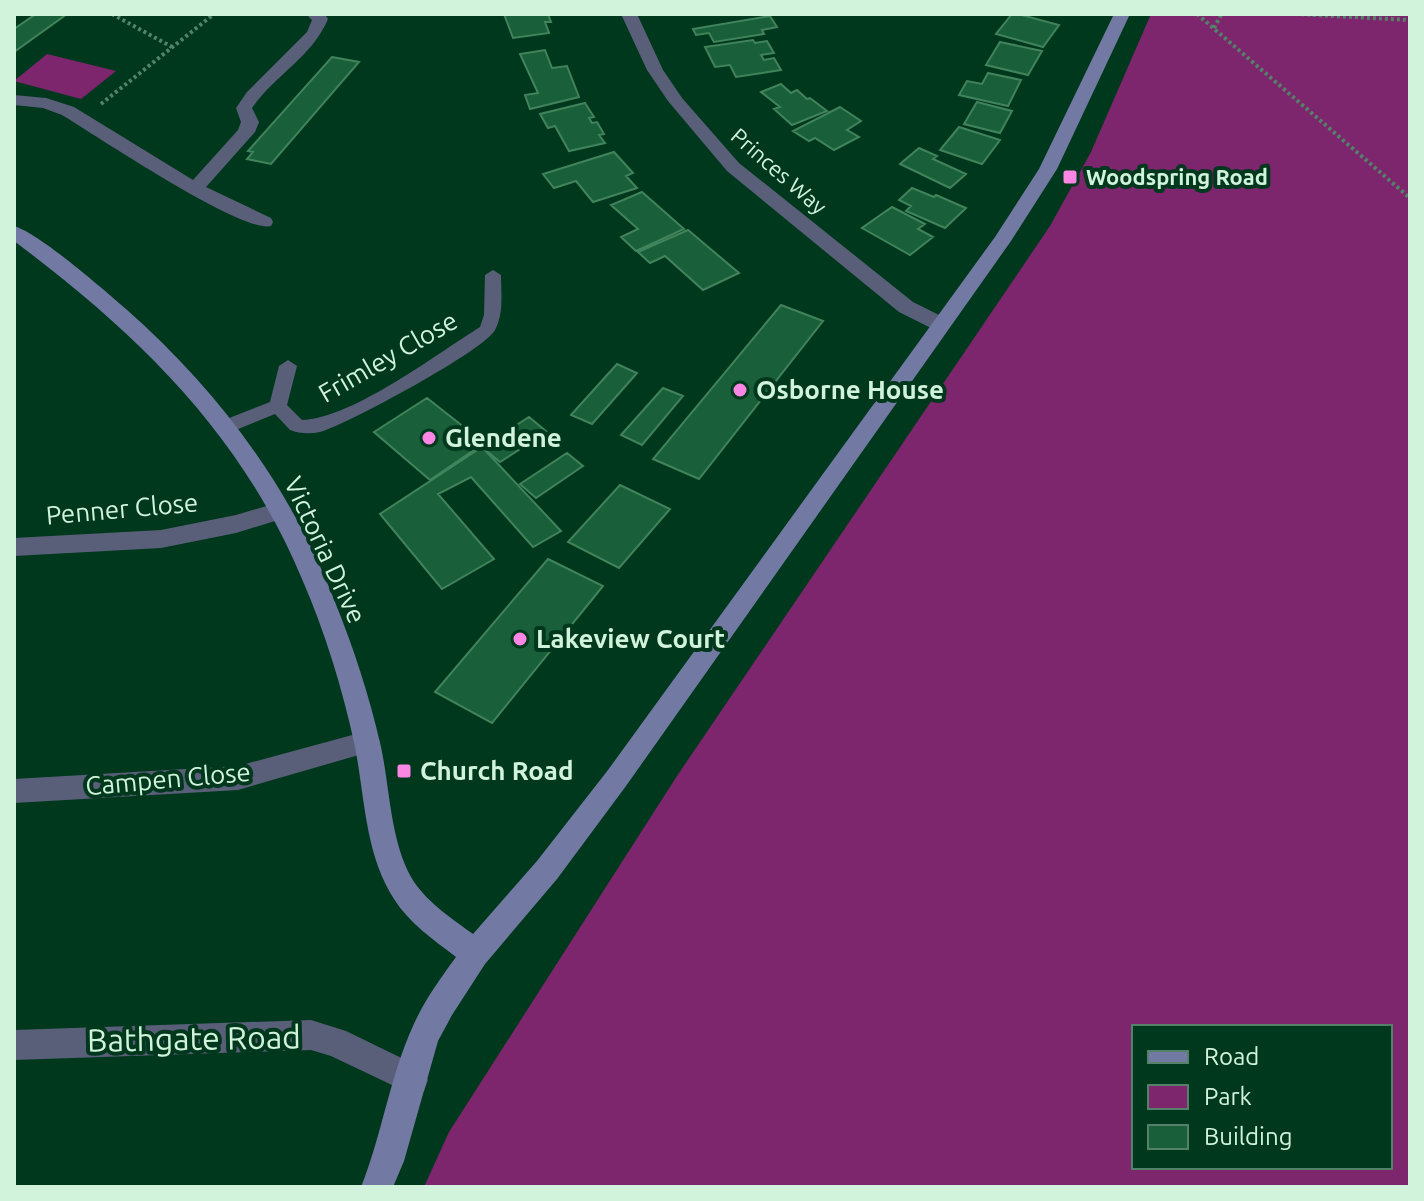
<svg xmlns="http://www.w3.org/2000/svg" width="1424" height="1201" font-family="Ubuntu,sans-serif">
  <rect width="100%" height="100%" fill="#00381d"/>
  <path fill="#7d266e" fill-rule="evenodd" d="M1151 14H1410V1187H424L449 1132 677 776 1050 226 1091 152ZM1134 1027H1390V1167H1134Z
    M47 54 116 71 81 99 14 81Z"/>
  <path fill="#185f3a" stroke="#41835b" stroke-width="2" d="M36 14H67L14 52V29Z
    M504 14H548L551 22H545L549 33 513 38Z
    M1012 14H1018L1059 25 1043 47 996 34Z
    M770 16 777 27 762 30 764 34 714 42 709 33 696 35 693 29Z
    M753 40 755 43 767 41 774 53 761 55 764 60 774 58 781 70 736 77 730 65 715 67 705 47Z
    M1000 42 1042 51 1028 75 986 65Z
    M545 50 552 68 567 66 579 97 530 109 525 95 538 93 520 54Z
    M332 57 359 62 271 164 247 159 253 152 248 151Z
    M988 73 1021 80 1008 106 959 95 967 81 982 84Z
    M781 84 791 93 797 90 807 99 810 98 827 111 792 125 774 109 780 107 761 92Z
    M977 102 1012 111 1000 133 964 124Z
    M585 103 594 117 589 118 592 123 597 122 604 134 599 135 605 143 569 151 555 126 548 128 540 114Z
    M840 107 861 121 847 130 859 137 834 150 815 138 809 141 793 131Z
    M959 127 1000 140 982 164 940 150Z
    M919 148 937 156 933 159 966 174 950 188 900 164Z
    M614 152 633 173 626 176 637 188 593 202 576 181 554 188 543 174Z
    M912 188 934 197 936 195 966 208 945 228 906 211 911 206 899 200Z
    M642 192 684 229 636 251 621 237 638 229 611 205Z
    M892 207 925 224 918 229 933 237 910 255 862 228Z
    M688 230 739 273 703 290 665 256 650 263 638 252Z
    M781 305 823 321 699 479 653 459Z
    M617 364 637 373 592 424 571 415Z
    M663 388 683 396 642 445 621 435Z
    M427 398 484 443 430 480 374 432Z
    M529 417 547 432 500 462 482 447Z
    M482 447 561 531 533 547 471 477 438 494 494 559 442 589 380 514Z
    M567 453 583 466 536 498 520 484Z
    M620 485 670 509 619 568 568 542Z
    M548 559 603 586 492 723 435 692Z"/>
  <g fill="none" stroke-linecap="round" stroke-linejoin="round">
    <path stroke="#548269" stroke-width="4" stroke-dasharray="3 3" stroke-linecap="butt" d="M112 14 172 47
      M1197 14 1410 198
      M1295 14 1410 20
      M1214 28 1221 15
      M101 104 214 14"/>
    <path fill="#5a5f79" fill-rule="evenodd" d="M493 270 501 275C501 292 504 314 495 330 485 350 346 425 320 432 310 434 300 434 290 430L275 414 231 432H219L216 427 219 422 270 402 279 366 288 360 297 366 287 405 302 420C353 418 435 355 480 327L484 315 485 275Z"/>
    <path fill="#5a5f79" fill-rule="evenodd" d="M306 14 326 16 328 19C312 57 275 75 252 108L259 122 255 132 206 187 271 218 273 222 271 226C242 234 94 134 62 115L43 108 14 105V95L46 98 74 107 193 180 238 130 241 122 236 108 247 92 307 32 312 20Z
      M621 14H637L663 70 682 98 739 163 913 302 947 319 950 324 947 329H933L899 312 727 171 668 101 647 70Z
      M280 502 288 505 291 511 288 517 236 533 161 548 14 556V538L161 530 236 515Z
      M367 731 376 734 380 742 376 750 238 790 14 803V779L238 766Z
      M311 1020 346 1031 424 1069 428 1080 424 1091 413 1095 331 1056 311 1050 14 1060V1030Z"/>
    <path fill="#727aa3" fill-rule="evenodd" d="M1114 14H1130L1057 169 1011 241 626 786 557 879 485 964 452 1015 438 1041 404 1161 393 1187H361C382 1135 390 1076 413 1026 424 1001 440 979 456 957 434 940 409 923 394 899 365 854 365 798 355 747 343 690 325 632 302 579 241 433 138 334 14 241V226C39 233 104 290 126 309 218 390 291 488 335 602 354 649 370 698 381 747 390 789 390 838 411 877 425 901 451 918 473 934L537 861 608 770 995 237 1039 169Z"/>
  </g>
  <g fill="#fc86e4" stroke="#00381d" stroke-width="3">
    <rect x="1062" y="169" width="16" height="16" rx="4"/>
    <circle cx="740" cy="390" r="8"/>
    <circle cx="429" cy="438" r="8"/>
    <circle cx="520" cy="639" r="8"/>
    <rect x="396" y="763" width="16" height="16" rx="4"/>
  </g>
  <g text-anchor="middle" stroke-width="8" stroke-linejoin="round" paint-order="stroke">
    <g font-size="22" fill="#d1f2db" stroke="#00381d">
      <text transform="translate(779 171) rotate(41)" y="8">Princes Way</text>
    </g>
    <g font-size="22" font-weight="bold" fill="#d1f2db" stroke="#00381d" text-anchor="start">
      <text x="1086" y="185">Woodspring Road</text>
    </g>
    <g font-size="26" fill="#d1f2db" stroke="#00381d">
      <text transform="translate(388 357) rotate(-30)" y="9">Frimley Close</text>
      <text transform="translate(122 509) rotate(-5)" y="9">Penner Close</text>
      <text transform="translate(325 550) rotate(65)" y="9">Victoria Drive</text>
      <text transform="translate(168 779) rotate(-5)" y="9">Campen Close</text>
    </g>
    <g font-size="26" font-weight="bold" fill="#d1f2db" stroke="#00381d" text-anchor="start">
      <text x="756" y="399">Osborne House</text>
      <text x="445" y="447">Glendene</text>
      <text x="536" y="648">Lakeview Court</text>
      <text x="420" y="780">Church Road</text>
    </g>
    <g font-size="32" fill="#d1f2db" stroke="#00381d">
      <text transform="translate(194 1039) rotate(-1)" y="11">Bathgate Road</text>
    </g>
  </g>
  <rect width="1424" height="1201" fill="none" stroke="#d1f2db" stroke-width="32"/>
  <rect x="1132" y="1025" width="260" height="144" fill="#00381d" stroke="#548269" stroke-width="2"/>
  <rect x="1148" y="1051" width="40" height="12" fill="#727aa3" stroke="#548269" stroke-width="2"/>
  <text x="1204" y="1065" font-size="24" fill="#d1f2db">Road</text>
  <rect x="1148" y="1085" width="40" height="24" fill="#7d266e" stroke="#548269" stroke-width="2"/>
  <text x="1204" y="1105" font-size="24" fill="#d1f2db">Park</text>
  <rect x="1148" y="1125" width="40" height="24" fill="#185f3a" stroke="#548269" stroke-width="2"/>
  <text x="1204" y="1145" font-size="24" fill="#d1f2db">Building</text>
</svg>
